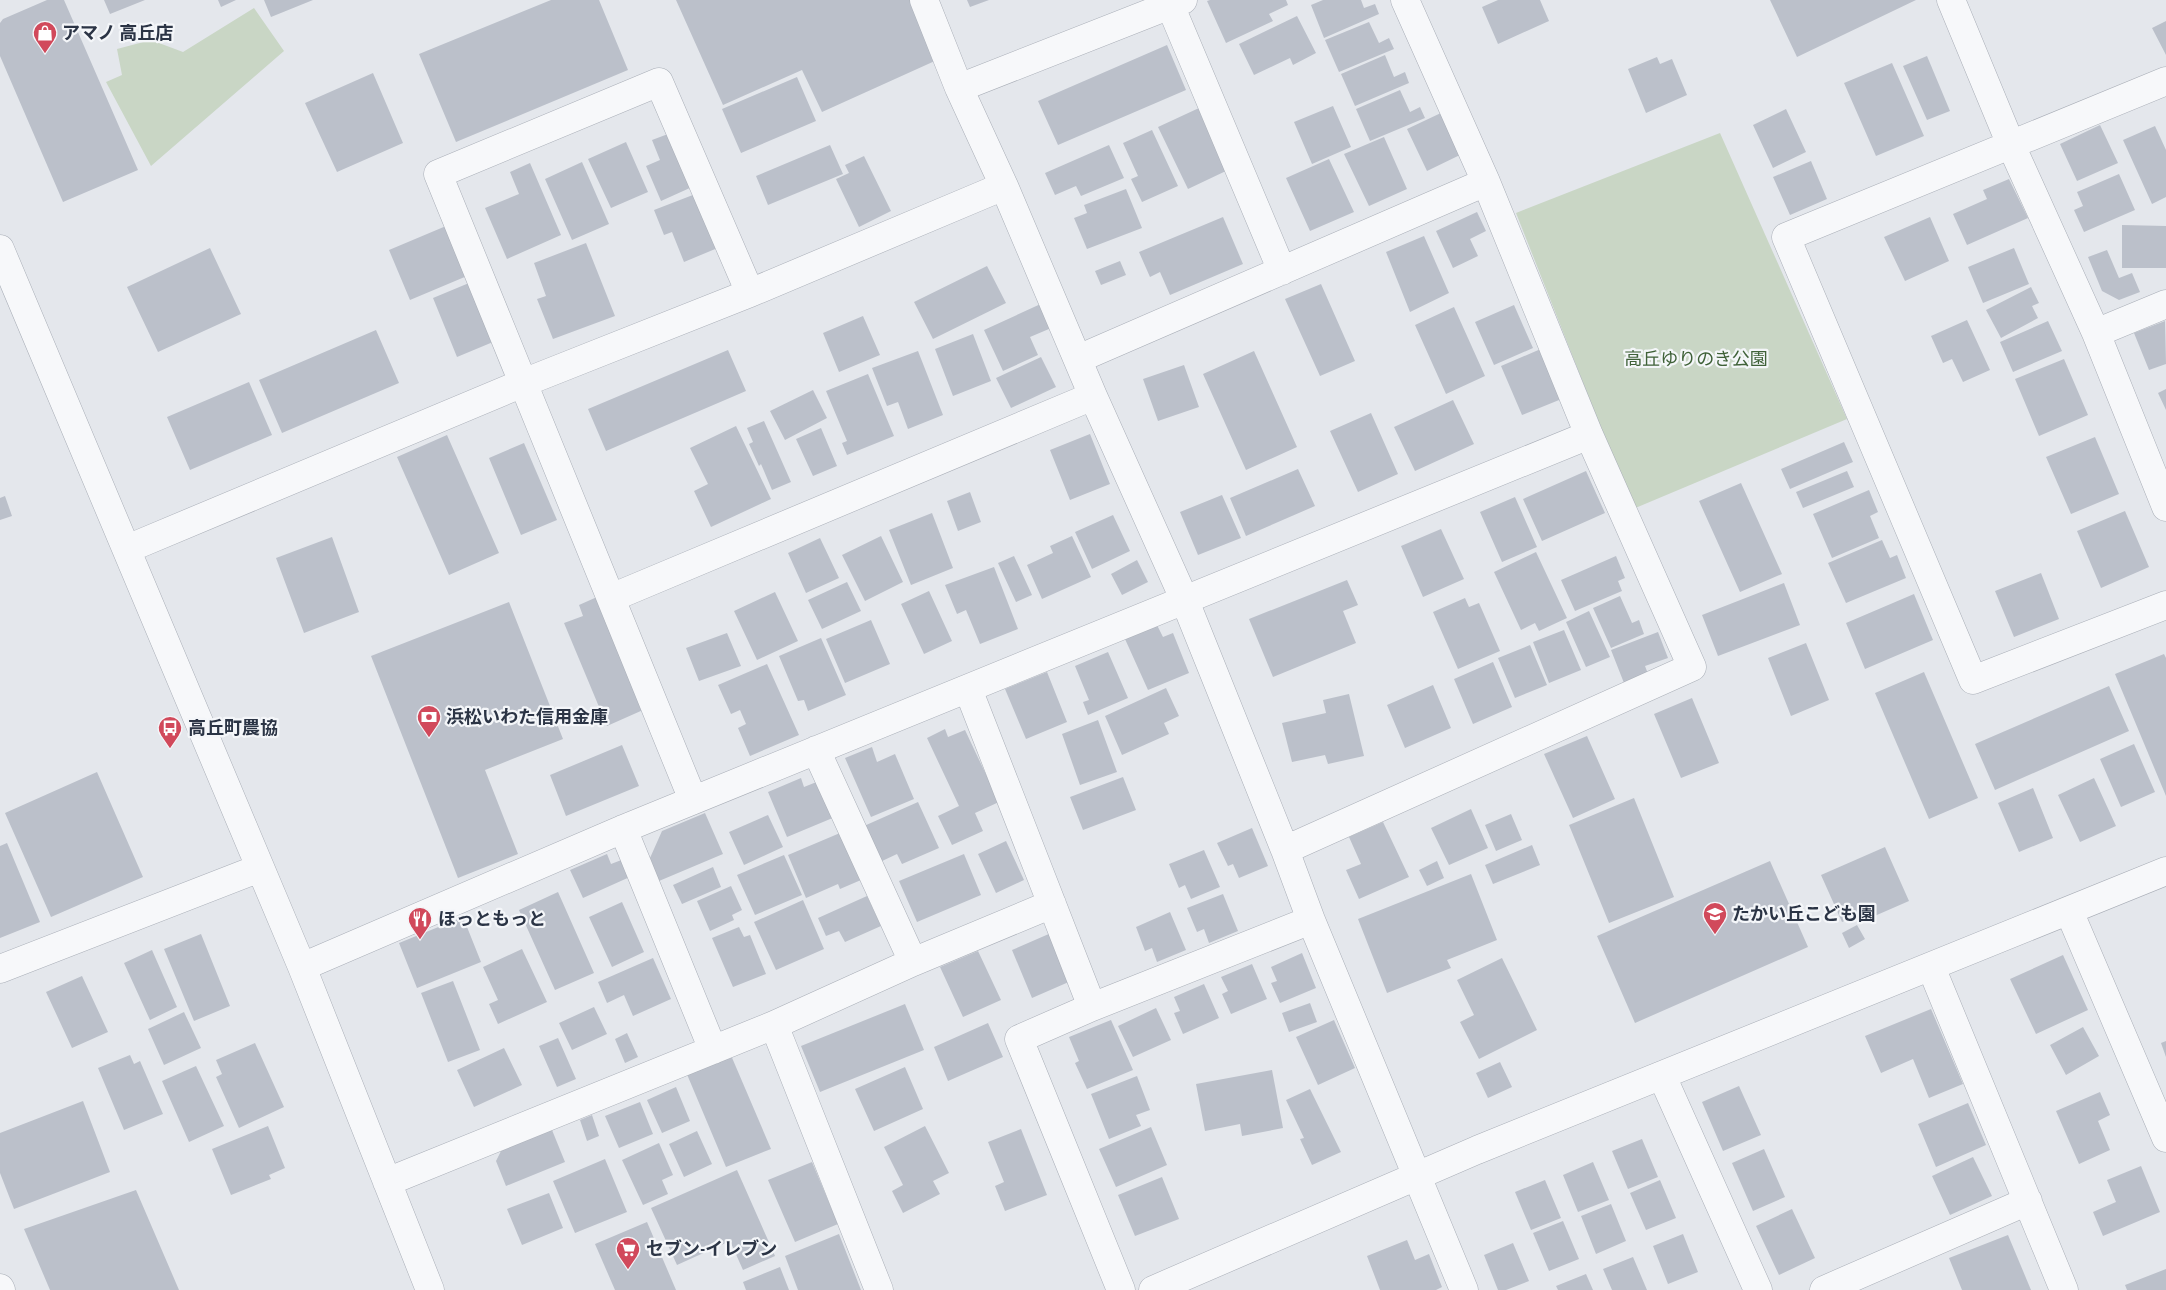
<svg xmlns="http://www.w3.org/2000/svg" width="2166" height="1290" font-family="'PT Sans Narrow','Noto Sans JP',sans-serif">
  <rect width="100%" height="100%" fill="#e4e7ec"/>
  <path fill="#c9d6c5" d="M254 8 284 51 151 166 106 82 122 75 117 49 151 40 183 52Z
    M1720 133 1847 419 1633 509 1516 213Z"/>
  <path fill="#bbc0ca" d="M47 0H64L138 170 63 202 0 56V23L3 19Z
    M104 0H145L110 14Z
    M218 0H236L221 7Z
    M264 0H313L271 17Z
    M551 0H599L628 70 456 142 419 54Z
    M676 0H910L937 60 822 112 802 70 723 105Z
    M967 0H989L970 7Z
    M1210 0H1286L1288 5 1269 14 1273 21 1226 43 1207 1Z
    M1323 0H1361L1364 8 1375 4 1379 14 1324 38 1311 5Z
    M1498 0H1540L1549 21 1498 44 1482 7Z
    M1770 0H1916L1797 57Z
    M1297 16 1316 53 1293 65 1290 58 1254 75 1239 44Z
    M2166 21V55L2152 28Z
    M1369 22 1379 43 1389 38 1394 49 1339 72 1325 40Z
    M1167 45 1186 90 1058 145 1038 101Z
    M1385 55 1394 77 1405 72 1409 83 1355 106 1341 74Z
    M1927 56 1950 111 1927 120 1903 66Z
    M1657 57 1660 64 1672 59 1687 95 1646 113 1628 69Z
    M1892 63 1924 136 1876 156 1844 83Z
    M373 73 403 143 337 172 305 103Z
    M797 77 816 121 741 153 722 109Z
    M1400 90 1410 112 1420 107 1425 118 1370 141 1356 109Z
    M1333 106 1351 147 1312 164 1294 122Z
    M1199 108 1228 170 1188 189 1158 127Z
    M1786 109 1806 152 1773 168 1753 125Z
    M1443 112 1462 154 1427 171 1407 129Z
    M2100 125 2118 163 2077 181 2060 144Z
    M2155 126 2166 150V197L2152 204 2123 140Z
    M1152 130 1178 186 1142 202 1131 179 1138 176 1123 143Z
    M668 134 692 187 661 201 646 166 660 160 652 140Z
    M1384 137 1407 189 1369 206 1344 154Z
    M626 142 648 192 611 208 588 159Z
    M830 145 843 174 768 205 756 176Z
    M1109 145 1124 178 1081 196 1076 186 1055 195 1045 173Z
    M864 156 891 211 859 227 836 179 849 173 845 165Z
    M1329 159 1354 212 1310 231 1286 178Z
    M1811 161 1827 199 1790 215 1773 177Z
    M582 162 609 224 572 240 545 179Z
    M530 163 561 235 507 259 485 208 519 194 510 172Z
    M2119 174 2135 210 2084 232 2074 210 2083 206 2077 192Z
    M2009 179 2028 218 1967 245 1953 214 1987 199 1983 190Z
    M1126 189 1142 228 1087 249 1074 218 1087 213 1084 205Z
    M698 193 720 247 684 262 672 232 664 235 654 210Z
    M1477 212 1486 231 1470 239 1478 256 1453 268 1436 231Z
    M1223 217 1243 264 1170 295 1160 272 1150 277 1139 252Z
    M1930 217 1949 261 1905 281 1884 237Z
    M2122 225 2166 226V268H2122Z
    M446 226 467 276 410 300 389 250Z
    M1424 236 1449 293 1410 312 1386 252Z
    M586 243 615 316 553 339 537 299 546 296 534 263Z
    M210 248 241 314 158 352 127 287Z
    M2014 248 2029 284 1983 303 1968 267Z
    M2107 250 2119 278 2132 273 2140 292 2119 300 2102 291 2088 257Z
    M1120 261 1126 275 1101 285 1095 271Z
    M987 266 1006 303 933 339 914 302Z
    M469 283 493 342 457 357 433 298Z
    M1321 284 1355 361 1320 376 1285 299Z
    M2031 287 2039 303 2032 306 2038 318 2001 338 1986 310Z
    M1045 302 1056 326 1030 337 1038 355 1003 371 984 330Z
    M1514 305 1533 348 1494 365 1475 322Z
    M1454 307 1485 376 1446 394 1415 325Z
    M863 316 880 355 839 372 823 333Z
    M1967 320 1990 370 1963 382 1952 359 1943 363 1931 336Z
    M2048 321 2062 351 2013 372 2000 342Z
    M2165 321 2166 364 2149 370 2134 333Z
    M376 330 399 383 282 433 259 380Z
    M973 334 991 381 953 396 935 349Z
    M1543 348 1564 398 1522 415 1501 366Z
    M728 350 746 391 606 451 588 409Z
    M918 351 943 415 908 429 898 402 887 406 872 368Z
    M1254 351 1297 447 1246 470 1203 374Z
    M1041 357 1056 387 1011 408 996 378Z
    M2064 359 2088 415 2039 436 2015 379Z
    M1184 365 1199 407 1158 421 1143 379Z
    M868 374 894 436 847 455 842 443 847 441 826 391Z
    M249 382 272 435 190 470 167 417Z
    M2166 389V410L2158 393Z
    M813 390 827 418 785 440 770 411Z
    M1453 400 1474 444 1415 471 1394 427Z
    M1371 413 1398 474 1358 492 1330 431Z
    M764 421 791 482 772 490 761 464 759 466 749 444 753 442 747 428Z
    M736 426 771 499 711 527 694 491 708 484 690 448Z
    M821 428 837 466 813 476 796 439Z
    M1090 434 1110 484 1070 500 1050 450Z
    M447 435 499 553 449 575 397 457Z
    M2095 437 2119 494 2071 514 2046 457Z
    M1844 442 1853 462 1790 489 1781 469Z
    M524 443 557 520 521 535 489 458Z
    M1298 469 1315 506 1246 536 1230 498Z
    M1586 471 1605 513 1542 541 1523 499Z
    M1847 471 1854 487 1803 508 1796 492Z
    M1741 483 1782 574 1740 592 1699 501Z
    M1869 490 1878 512 1870 516 1879 538 1832 558 1813 514Z
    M970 492 981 522 958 531 947 501Z
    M1222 495 1241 538 1198 555 1180 512Z
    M5 496 12 516 0 520V498Z
    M1515 497 1537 547 1502 562 1480 512Z
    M2125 511 2149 567 2101 588 2077 531Z
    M932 513 953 568 911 585 889 530Z
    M1113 515 1130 551 1092 569 1075 532Z
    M1441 529 1464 579 1423 597 1401 546Z
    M881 536 903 582 865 601 842 555Z
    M1072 536 1091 577 1042 599 1027 565 1053 553 1050 546Z
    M332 537 359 612 304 633 276 558Z
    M820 538 839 578 806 593 788 553Z
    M1882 540 1890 558 1897 555 1906 578 1846 603 1828 563Z
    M1536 552 1567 618 1539 631 1535 623 1521 630 1494 572Z
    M1014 556 1032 595 1016 602 998 563Z
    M1616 556 1625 578 1618 581 1622 591 1575 611 1561 580Z
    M1137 560 1148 582 1122 595 1111 574Z
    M994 567 1018 629 980 644 966 610 957 614 945 585Z
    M2041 573 2059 619 2014 637 1995 591Z
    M1347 580 1358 605 1343 611 1356 643 1273 677 1249 619Z
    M847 582 861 611 822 629 808 600Z
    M1784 583 1800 625 1718 656 1702 615Z
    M929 591 952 641 924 654 901 604Z
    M775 592 798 641 757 660 734 611Z
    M1914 594 1933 640 1865 669 1846 623Z
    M1620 596 1632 623 1639 620 1644 634 1611 648 1593 608Z
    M597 597 643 710 607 726 564 623 583 616 579 605Z
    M1465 598 1469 607 1479 603 1500 651 1458 669 1433 612Z
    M509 602 563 739 485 770 518 854 458 878 371 656Z
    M1589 611 1610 657 1586 667 1566 622Z
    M871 620 890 664 845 683 826 639Z
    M1157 625 1163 637 1173 633 1189 673 1148 690 1125 639Z
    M1564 630 1581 670 1549 683 1533 642Z
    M1658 632 1668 658 1645 666 1648 674 1624 683 1611 650Z
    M727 633 741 666 699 681 686 648Z
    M821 638 846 695 808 711 804 700 798 701 779 656Z
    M1806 643 1829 700 1791 716 1768 658Z
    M1530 645 1547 685 1515 698 1498 658Z
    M1108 652 1128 698 1088 715 1083 702 1089 700 1075 666Z
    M2164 654 2166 658V796L2115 674Z
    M1493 662 1512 707 1473 724 1454 679Z
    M767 664 799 735 750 756 738 728 746 724 740 710 731 714 718 685Z
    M1047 672 1067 722 1026 739 1005 689Z
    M1924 672 1978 798 1929 819 1875 693Z
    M1433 685 1451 728 1405 748 1387 705Z
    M2109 686 2129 731 1995 790 1975 744Z
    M1166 688 1179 716 1164 723 1169 734 1122 755 1105 716Z
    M1349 694 1364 756 1328 764 1325 755 1292 762 1282 723 1326 713 1323 700Z
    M1692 698 1719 763 1681 778 1654 714Z
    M1098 720 1117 772 1080 785 1062 734Z
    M945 729 948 737 965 730 999 802 975 813 983 831 952 845 938 816 959 806 927 738Z
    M1587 736 1615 799 1573 818 1544 754Z
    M2134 744 2155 792 2121 807 2100 759Z
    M622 745 639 786 566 816 550 775Z
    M872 747 877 762 895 754 914 799 871 817 845 758Z
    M97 772 143 877 51 917 5 813Z
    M1123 777 1136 810 1083 830 1070 797Z
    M801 778 804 787 819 781 835 817 787 837 768 792Z
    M2094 778 2116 826 2080 842 2058 795Z
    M2033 788 2053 838 2019 852 1998 803Z
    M1634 798 1674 897 1609 923 1569 825Z
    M918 802 939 848 902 864 897 854 880 862 864 826Z
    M1471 809 1488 848 1449 865 1431 828Z
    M705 813 723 854 659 881 650 858 662 831Z
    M1511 814 1522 840 1496 851 1485 825Z
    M768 815 783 847 744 865 729 832Z
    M1383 822 1409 877 1359 899 1346 870 1361 864 1349 837Z
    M1252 828 1268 866 1239 878 1233 864 1228 866 1217 843Z
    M840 833 861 880 840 889 838 884 806 898 788 855Z
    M1006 841 1024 880 996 893 978 854Z
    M7 843 40 922 0 938V846Z
    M1532 845 1540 865 1493 884 1485 865Z
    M1885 847 1909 901 1870 918 1867 911 1842 922 1821 875Z
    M1204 850 1220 887 1191 899 1185 885 1179 888 1169 864Z
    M607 854 611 864 624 859 632 876 583 898 570 870Z
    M964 854 981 895 917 922 899 881Z
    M784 855 802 895 755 915 737 875Z
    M1437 861 1444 878 1427 886 1419 870Z
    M1770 861 1808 947 1635 1023 1597 936Z
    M713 867 721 887 682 904 673 885Z
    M1471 874 1497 940 1447 960 1451 968 1387 993 1358 919Z
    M731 886 742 910 732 915 734 920 710 931 697 901Z
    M558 892 594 973 555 990 519 910Z
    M1223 894 1238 931 1209 943 1204 929 1197 932 1187 908Z
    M867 896 881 926 845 942 839 931 826 936 818 918Z
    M803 900 824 949 776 970 754 922Z
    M622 902 644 952 612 967 589 917Z
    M1170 912 1186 950 1157 962 1152 948 1145 951 1136 927Z
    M463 917 481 962 417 988 399 943Z
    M1857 925 1865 939 1849 948 1842 933Z
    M739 927 744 937 750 935 766 974 733 987 712 938Z
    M1051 933 1071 981 1032 998 1012 950Z
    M201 934 230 1006 194 1021 164 949Z
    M522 949 547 1002 498 1024 489 1004 498 1000 483 967Z
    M152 950 177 1007 150 1020 124 963Z
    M978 951 1001 1000 963 1017 940 967Z
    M1302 953 1316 988 1280 1003 1271 983 1277 981 1271 967Z
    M2063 955 2088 1010 2036 1034 2010 979Z
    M653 958 671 999 633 1016 624 995 607 1003 598 982Z
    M1502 958 1537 1030 1479 1059 1460 1022 1474 1015 1457 980Z
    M1252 964 1267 999 1231 1014 1222 994 1228 991 1221 977Z
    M82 976 108 1032 72 1048 46 992Z
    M453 981 480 1050 448 1062 421 993Z
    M1204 984 1219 1018 1183 1034 1174 1013 1180 1011 1174 997Z
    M1310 1003 1317 1022 1289 1032 1282 1013Z
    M905 1004 924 1050 820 1092 801 1046Z
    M594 1007 607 1034 572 1050 559 1023Z
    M1156 1008 1171 1040 1133 1057 1118 1026Z
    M1931 1009 1963 1084 1929 1098 1913 1059 1881 1073 1865 1036Z
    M184 1012 201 1048 164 1065 148 1029Z
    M1111 1020 1133 1070 1087 1089 1075 1063 1079 1061 1069 1037Z
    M1334 1020 1355 1068 1318 1085 1296 1037Z
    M988 1023 1003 1057 948 1081 934 1047Z
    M2083 1027 2099 1056 2066 1075 2050 1045Z
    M627 1033 638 1057 625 1063 615 1039Z
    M558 1038 576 1079 557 1087 539 1046Z
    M2166 1041V1057L2161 1043Z
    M255 1043 284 1107 239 1128 216 1077 222 1074 216 1060Z
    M504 1048 522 1085 474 1107 457 1070Z
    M730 1053 771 1149 726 1167 686 1072Z
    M130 1055 134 1064 140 1061 163 1114 124 1130 98 1068Z
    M1500 1062 1512 1087 1488 1098 1476 1073Z
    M196 1066 224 1126 189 1142 162 1081Z
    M905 1067 923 1109 874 1131 855 1089Z
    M1272 1070 1283 1128 1242 1136 1240 1124 1205 1131 1196 1084Z
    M1137 1076 1150 1110 1136 1115 1141 1126 1109 1139 1091 1094Z
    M1739 1086 1761 1135 1723 1151 1702 1102Z
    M676 1087 690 1121 662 1133 647 1100Z
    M1310 1089 1341 1152 1312 1165 1300 1139 1304 1138 1286 1100Z
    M2100 1092 2110 1115 2098 1121 2110 1150 2079 1164 2056 1111Z
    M83 1101 110 1172 14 1209 0 1173V1133Z
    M640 1102 653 1134 619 1148 605 1116Z
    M1968 1103 1986 1145 1936 1167 1918 1124Z
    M592 1115 599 1136 587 1141 580 1120Z
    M268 1126 285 1168 269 1175 271 1179 231 1195 212 1149Z
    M925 1126 949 1173 933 1181 940 1194 903 1213 892 1191 903 1185 884 1147Z
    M1151 1127 1167 1165 1116 1187 1099 1149Z
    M1021 1129 1047 1195 1005 1211 995 1186 1004 1182 988 1142Z
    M552 1130 565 1162 506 1186 496 1161 501 1151Z
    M697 1131 712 1164 684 1177 669 1144Z
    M1642 1139 1658 1177 1628 1189 1612 1151Z
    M659 1143 673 1175 662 1180 668 1194 643 1205 622 1160Z
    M1764 1149 1785 1197 1753 1211 1732 1163Z
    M1973 1157 1992 1196 1950 1215 1932 1176Z
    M605 1159 627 1212 575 1233 553 1181Z
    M812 1162 838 1224 795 1242 768 1180Z
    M1593 1162 1609 1200 1578 1212 1563 1175Z
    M2141 1166 2160 1212 2103 1236 2093 1212 2116 1202 2107 1180Z
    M737 1170 775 1256 743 1270 730 1241 677 1265 651 1208Z
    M1162 1177 1179 1219 1135 1236 1118 1195Z
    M1545 1180 1561 1218 1531 1230 1515 1192Z
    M1660 1180 1676 1218 1646 1230 1630 1193Z
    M136 1190 179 1290H50L24 1229Z
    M549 1193 563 1228 522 1245 507 1209Z
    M1611 1204 1626 1241 1596 1254 1581 1216Z
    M1792 1209 1815 1258 1779 1275 1756 1226Z
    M1563 1221 1579 1259 1549 1271 1533 1233Z
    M647 1222 676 1290H615L595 1244Z
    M839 1234 861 1290H798L785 1256Z
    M1683 1234 1698 1272 1668 1284 1653 1246Z
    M2008 1235 2031 1290H1962L1949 1258Z
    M1407 1240 1415 1260 1429 1254 1442 1287 1436 1290H1380L1367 1256Z
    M1513 1243 1529 1281 1506 1290H1498L1484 1255Z
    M1633 1257 1647 1290H1612L1603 1269Z
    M780 1267 789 1290H746L743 1282Z
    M2166 1269V1290H2127L2125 1285Z
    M1586 1274 1593 1290H1558L1556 1286Z"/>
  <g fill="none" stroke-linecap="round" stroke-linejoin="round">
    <g stroke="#a9aeb7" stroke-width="29">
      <path id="minor" d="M924 0 959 88 1004 186 1093 396 1185 601 1285 850 1311 920 1464 1290
        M1168 0 1282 271
        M1951 0 2011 145 2096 333 2166 507
        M2166 81 1786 237 1973 680 2166 605
        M959 88 1183 0
        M0 249 302 967 430 1290
        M2096 333 2166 304
        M1078 359 1486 182
        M127 549 523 383 750 293 1004 186
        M611 598 1093 396
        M968 689 1092 1007 1019 1039 1121 1290
        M816 750 913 962 774 1025 879 1290
        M693 800 438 174 659 82 750 293
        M623 829 713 1050
        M1285 850 1692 667 1589 435 1486 182 1405 0
        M2069 911 2166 1138
        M913 962 1052 904
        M302 967 623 829 1589 435
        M1931 967 2064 1290
        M0 969 260 868
        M1092 1007 1311 920
        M1662 1076 1758 1290
        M387 1182 774 1025
        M0 1288 1 1290
        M1153 1290 1477 1150 2166 871
        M1824 1290 2028 1201"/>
    </g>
    <use href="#minor" stroke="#f7f8fa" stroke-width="28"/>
  </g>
  <defs>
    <g id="shop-pin" transform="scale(1.25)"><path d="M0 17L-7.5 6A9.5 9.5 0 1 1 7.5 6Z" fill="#d1495b" stroke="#f4f6f9"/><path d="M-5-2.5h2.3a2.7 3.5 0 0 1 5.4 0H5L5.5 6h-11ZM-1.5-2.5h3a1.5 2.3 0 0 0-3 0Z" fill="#fff"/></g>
    <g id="bank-pin" transform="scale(1.25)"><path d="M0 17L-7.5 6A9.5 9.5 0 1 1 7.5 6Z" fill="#d1495b" stroke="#f4f6f9"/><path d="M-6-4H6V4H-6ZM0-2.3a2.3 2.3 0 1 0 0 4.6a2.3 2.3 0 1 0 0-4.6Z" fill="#fff"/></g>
    <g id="bus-pin" transform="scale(1.25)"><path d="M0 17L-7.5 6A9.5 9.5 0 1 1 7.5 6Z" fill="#d1495b" stroke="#f4f6f9"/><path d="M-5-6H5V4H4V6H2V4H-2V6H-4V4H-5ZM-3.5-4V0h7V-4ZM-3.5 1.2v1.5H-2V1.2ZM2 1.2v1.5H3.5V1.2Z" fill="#fff"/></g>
    <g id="school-pin" transform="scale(1.25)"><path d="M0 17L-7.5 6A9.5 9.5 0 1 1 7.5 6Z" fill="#d1495b" stroke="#f4f6f9"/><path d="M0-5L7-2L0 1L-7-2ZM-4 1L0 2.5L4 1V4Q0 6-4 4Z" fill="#fff"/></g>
    <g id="restaurant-pin" transform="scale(1.25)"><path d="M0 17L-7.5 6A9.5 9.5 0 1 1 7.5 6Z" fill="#d1495b" stroke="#f4f6f9"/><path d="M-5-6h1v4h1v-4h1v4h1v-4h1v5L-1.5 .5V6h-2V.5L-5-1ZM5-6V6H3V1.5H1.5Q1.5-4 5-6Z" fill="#fff"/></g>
    <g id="supermarket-pin" transform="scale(1.25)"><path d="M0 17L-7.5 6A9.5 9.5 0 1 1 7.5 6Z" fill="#d1495b" stroke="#f4f6f9"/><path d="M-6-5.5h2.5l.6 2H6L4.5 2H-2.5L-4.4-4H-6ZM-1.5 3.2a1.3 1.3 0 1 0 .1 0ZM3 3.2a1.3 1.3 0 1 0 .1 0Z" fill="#fff"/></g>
  </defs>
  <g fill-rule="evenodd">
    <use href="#shop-pin" x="45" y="33"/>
    <use href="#bank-pin" x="429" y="717"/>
    <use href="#bus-pin" x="170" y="728"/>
    <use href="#school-pin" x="1715" y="914"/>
    <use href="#restaurant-pin" x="420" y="919"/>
    <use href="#supermarket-pin" x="628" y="1249"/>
  </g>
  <g text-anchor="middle" stroke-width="4.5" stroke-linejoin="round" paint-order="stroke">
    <g font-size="18" font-weight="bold" fill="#2b3445" stroke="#f4f6f9" text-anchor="start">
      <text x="62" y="39">アマノ 高丘店</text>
      <text x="446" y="723">浜松いわた信用金庫</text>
      <text x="188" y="734">高丘町農協</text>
      <text x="1732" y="920">たかい丘こども園</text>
      <text x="438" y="925">ほっともっと</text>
      <text x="646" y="1255">セブン-イレブン</text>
    </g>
    <g font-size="18" fill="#3f6138" stroke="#f4f6f9">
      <text x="1696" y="365">高丘ゆりのき公園</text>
    </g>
  </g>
</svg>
